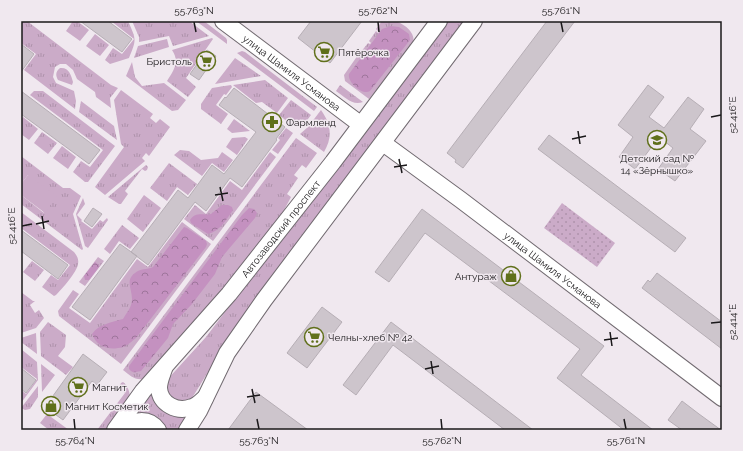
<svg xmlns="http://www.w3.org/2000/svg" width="743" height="451" font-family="Raleway,sans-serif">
  <defs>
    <pattern id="grass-tufts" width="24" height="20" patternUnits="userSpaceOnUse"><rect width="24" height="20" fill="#cbabc8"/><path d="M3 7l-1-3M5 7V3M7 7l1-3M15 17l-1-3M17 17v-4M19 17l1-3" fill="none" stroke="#ae92ab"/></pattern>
    <pattern id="forest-crowns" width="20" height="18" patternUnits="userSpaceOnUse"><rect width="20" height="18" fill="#c491c0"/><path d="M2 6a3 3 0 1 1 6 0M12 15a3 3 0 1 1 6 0" fill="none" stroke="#9e759b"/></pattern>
    <pattern id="park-dots" width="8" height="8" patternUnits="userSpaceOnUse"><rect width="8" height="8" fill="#cbabc8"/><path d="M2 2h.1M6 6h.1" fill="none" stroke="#ae92ab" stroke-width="1.8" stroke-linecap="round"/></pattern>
  </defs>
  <rect width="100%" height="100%" fill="#f0e8ef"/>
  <path fill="url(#grass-tufts)" d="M21 21H27L111 85 118 88 110 98 111 108 96 97 95 92 77 79 73 70 66 64H60L55 67 53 77 56 83 74 91 76 101 75 109 24 70 36 54 21 43Z
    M73 21H77L89 30 80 41 66 31Z
    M111 21H128C136 39 137 39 129 58L110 64 105 60 113 48 122 54 134 39Z
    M132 21H189L209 36 173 46 169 36 139 42V37Z
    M196 21H204L226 38 227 40V44Z
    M382 21C386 21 394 20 398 22 407 26 416 34 413 44L369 99 345 81 344 75 358 55 361 56 362 55 360 53 368 43 370 44 371 43 369 41 376 31 378 33 379 32 376 29Z
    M446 21H467L226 343 192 398 188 402 175 403 166 393V381L206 337Z
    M95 34 109 45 100 56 86 46Z
    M212 38 213 39 186 78 196 87 188 97 167 81C174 70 180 62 172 50Z
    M167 39 169 47 134 58 138 46Z
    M242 51 245 52 317 107 314 111 237 53Z
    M235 58 261 76 215 84Z
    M132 62 135 77 142 86 164 83 186 100 178 110 172 111 126 76Z
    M60 68C69 67 71 75 73 82L72 85 58 80C55 75 56 71 60 68Z
    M265 80 288 98 277 113 262 102 256 103 233 85Z
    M231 85 232 87 226 95 224 94 216 105 228 114 221 124 201 109V104L212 88Z
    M340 85 363 102C352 106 345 97 336 91Z
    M121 90 153 114 150 118 156 123 160 119 170 127 149 156 146 153 142 158 145 161 105 195 95 187 124 147 121 144 114 100Z
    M34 91H43L115 146 88 182H85L73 172 81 161 90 167 103 150 30 95Z
    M291 100 311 115C297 134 295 127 279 115Z
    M81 101 114 126 117 140 79 112Z
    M321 110C331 124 333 137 324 152L300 134 308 127Z
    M23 117 38 129 29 140 21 134V120Z
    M234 119 250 131 232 133 227 129Z
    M286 128 293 133 278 154 272 150 280 140 278 138Z
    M42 132 57 143 48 154 34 143Z
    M245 137 248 139 237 155 226 147 232 138Z
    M296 138 317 153 306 168 302 165 294 175 298 178 287 194 291 197 281 216 228 284 147 378C136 382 131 376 123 370Z
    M62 146 76 157 68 169 53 158Z
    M180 150 189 151 201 160 218 158 222 152 233 160 224 172 212 163 202 176 174 155Z
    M270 152 276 157 213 241 184 219 195 205 206 214 230 181 242 190Z
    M21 156 63 188H70L81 196 73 214 83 249 82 250 21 204V195L44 213 28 175 21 184Z
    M169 163 197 184 188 195 177 187 167 201 150 188Z
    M146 165 148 167 147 170 145 171 142 169 125 191 128 194 121 204H119L108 197Z
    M144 195 161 208 143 232 127 219Z
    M83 198 85 204 77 215 82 220 81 221 92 229 100 220 103 222 107 218 108 220 88 248 85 246 76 214Z
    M21 212 74 252C77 256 79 259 78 264 77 272 62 289 56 295L54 296 42 287 51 275 58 280 70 265 21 228Z
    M182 222 211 244 121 364 59 316 58 311 73 290 79 294 69 308 90 323 137 259 148 267Z
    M122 225 139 238 130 249 119 241 110 254 104 249Z
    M98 257 104 261 85 286 79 282Z
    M32 261 44 270 35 281 23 272Z
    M21 292 33 301H35L30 305 35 313 39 310 44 318 36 328 21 333Z
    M48 322 66 335 65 347 58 356 73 367 66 375 41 356 40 332Z
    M36 333 37 354 21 342V338Z
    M21 349 37 362 38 380 21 403V390L26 394 37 379 21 367Z
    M41 364 55 375 42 392Z
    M123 382C128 386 130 392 130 399L107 430H97L125 393 119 387 121 383Z
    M38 386V397L30 409 25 410 21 408Z
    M152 390 173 415 188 418 179 430H165L132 416Z
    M47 414 69 430H49L40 423Z"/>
  <path fill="url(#forest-crowns)" d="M391 26 399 27 409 34 410 40 370 91C363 96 347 82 349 74L382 29Z
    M222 205H228L232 207 233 210C226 220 220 231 208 234L191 223 190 220C196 211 203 216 211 214Z
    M249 208 254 209 257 213 255 218 222 257 215 274 192 304 173 324 168 338 141 371C135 372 133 374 129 369V366L242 215Z
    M184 227 187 228 206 241 207 244 206 247 136 338C132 341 127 346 123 347 109 351 97 347 92 334 99 324 112 322 123 319 127 312 132 307 132 299 132 289 125 280 135 273 140 268 147 270 153 267Z
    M95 262 99 265V267L89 280H85L84 276Z"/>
  <path fill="url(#park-dots)" d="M562 203 615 243 597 267 544 228Z"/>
  <path fill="#cbabc8" d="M28 175 57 196 45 213 21 195V184Z"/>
  <path fill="#cdc5cc" stroke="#b6aeb5" d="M80 21H108L132 39 122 52Z
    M311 21H362L330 63 298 38Z
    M547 21H575L463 168 455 162 456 160 447 153Z
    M21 44 34 54 21 72Z
    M207 50 216 56 199 80 190 74Z
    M648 85 664 97 649 117 664 128 688 97 704 109 690 129 706 141 675 181 658 169 673 148 659 137 635 169 619 157 633 137 618 125Z
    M234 88 285 127 276 139 277 140 242 187 230 178 206 211 195 202 148 265 131 252 178 190 188 198 212 165 224 174 256 132 219 105 225 97 226 98Z
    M21 91 100 150 89 164 21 114Z
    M549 135 686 238 675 252 538 149Z
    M93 208 102 214 92 227 84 221Z
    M422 209 604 346 581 375 653 430H624L557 378 580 349 425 233 389 282 375 272Z
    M21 230 68 265 58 279 21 251Z
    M120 244 137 256 90 320 72 307Z
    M657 273 722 322V349L642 288 648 280 650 282Z
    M322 307 342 322 307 368 287 353Z
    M391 322 533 430H505L393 345 356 395 343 385Z
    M83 354 107 372 97 385 92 381 63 420 45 407Z
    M21 368 36 380 26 393 21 389Z
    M256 392 308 430H228Z
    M682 401 699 414 721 430H682L668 420Z"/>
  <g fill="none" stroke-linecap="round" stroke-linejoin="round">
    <g stroke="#716a70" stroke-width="18">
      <g id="minor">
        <path id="s1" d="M223 21 360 124"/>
        <path id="s2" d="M383 143 461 200 722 398"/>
        <path d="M164 369C162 375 159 381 159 388 160 404 177 413 192 407 197 406 201 401 205 398"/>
        <path id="s3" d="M115 430 143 391 229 294 333 162 439 21"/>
        <path d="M117 430C130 422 147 415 158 430"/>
        <path d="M187 430 199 411 227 353 264 300 474 21"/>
      </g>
    </g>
    <use href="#minor" stroke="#fff" stroke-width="16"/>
  </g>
  <path fill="none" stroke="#1a181a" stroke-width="1.5" d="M194 22 196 32M378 22 379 32M561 22 563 32M711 117 721 115M578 131 580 144M572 139 586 136M399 159 402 173M394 167 407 165M220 187 223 201M215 195 228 193M42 216 44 229M36 224 49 221M22 226 32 224M711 323 721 322M610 332 612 346M604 340 618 338M431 361 433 374M425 369 439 366M252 389 255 403M247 397 260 395M74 419 75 429M257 419 259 429M441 419 442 429M624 419 626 429"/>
  <defs>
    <g id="supermarket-ring" transform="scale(1)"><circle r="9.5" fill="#f0e8ef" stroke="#60701b" stroke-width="1.5"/><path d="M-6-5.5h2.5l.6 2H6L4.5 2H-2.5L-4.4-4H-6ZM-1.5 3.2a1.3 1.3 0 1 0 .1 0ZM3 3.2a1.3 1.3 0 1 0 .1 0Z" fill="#60701b"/></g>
    <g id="pharmacy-ring" transform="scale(1)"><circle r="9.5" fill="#f0e8ef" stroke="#60701b" stroke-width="1.5"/><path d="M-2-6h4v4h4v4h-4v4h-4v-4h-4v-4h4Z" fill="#60701b"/></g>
    <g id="school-ring" transform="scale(1)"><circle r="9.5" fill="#f0e8ef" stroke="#60701b" stroke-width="1.5"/><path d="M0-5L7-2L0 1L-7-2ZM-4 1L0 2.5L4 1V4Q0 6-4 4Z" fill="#60701b"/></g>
    <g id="shop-ring" transform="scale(1)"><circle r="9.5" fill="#f0e8ef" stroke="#60701b" stroke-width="1.5"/><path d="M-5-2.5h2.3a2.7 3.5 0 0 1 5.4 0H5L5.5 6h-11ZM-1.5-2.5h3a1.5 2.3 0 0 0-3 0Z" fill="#60701b"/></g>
  </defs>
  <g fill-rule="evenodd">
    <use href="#supermarket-ring" x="324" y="52"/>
    <use href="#supermarket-ring" x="206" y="61"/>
    <use href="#pharmacy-ring" x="272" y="122"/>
    <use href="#school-ring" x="657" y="140"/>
    <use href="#shop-ring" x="511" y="276"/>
    <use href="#supermarket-ring" x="314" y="337"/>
    <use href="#supermarket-ring" x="78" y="387"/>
    <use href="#shop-ring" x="51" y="406"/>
  </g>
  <g text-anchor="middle" stroke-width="3" stroke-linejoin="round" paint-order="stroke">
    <g font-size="10" fill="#1a181a" stroke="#f0e8ef" text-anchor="start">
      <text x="338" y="56">Пятёрочка</text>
      <text x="192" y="65" text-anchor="end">Бристоль</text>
      <text x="286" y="126">Фармленд</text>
      <text x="657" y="162" text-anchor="middle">Детский сад №<tspan x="657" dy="12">14 «Зёрнышко»</tspan></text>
      <text x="497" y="280" text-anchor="end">Антураж</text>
      <text x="328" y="341">Челны-хлеб № 42</text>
      <text x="92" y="391">Магнит</text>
      <text x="65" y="410">Магнит Косметик</text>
    </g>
    <g font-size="10" fill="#1a181a" stroke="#f0e8ef">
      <text dy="4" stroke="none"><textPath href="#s1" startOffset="86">улица Шамиля Усманова</textPath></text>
      <text dy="4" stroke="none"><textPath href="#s3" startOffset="261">Автозаводский проспект</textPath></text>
      <text dy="4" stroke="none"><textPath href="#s2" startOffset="212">улица Шамиля Усманова</textPath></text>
    </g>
  </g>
  <rect width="743" height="451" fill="none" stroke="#f0e8ef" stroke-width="44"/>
  <rect x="22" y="22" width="699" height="407" fill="none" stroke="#1a181a" stroke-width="1.5"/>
  <g font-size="10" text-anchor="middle" fill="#1a181a">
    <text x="194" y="14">55.763°N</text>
    <text x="378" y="14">55.762°N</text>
    <text x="561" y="14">55.761°N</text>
    <text transform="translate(732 115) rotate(-90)" y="4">52.416°E</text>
    <text transform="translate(11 226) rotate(-90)" y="4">52.416°E</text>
    <text transform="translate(732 322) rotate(-90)" y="4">52.414°E</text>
    <text x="75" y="444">55.764°N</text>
    <text x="259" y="444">55.763°N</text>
    <text x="442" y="444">55.762°N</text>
    <text x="626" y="444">55.761°N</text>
  </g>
</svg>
